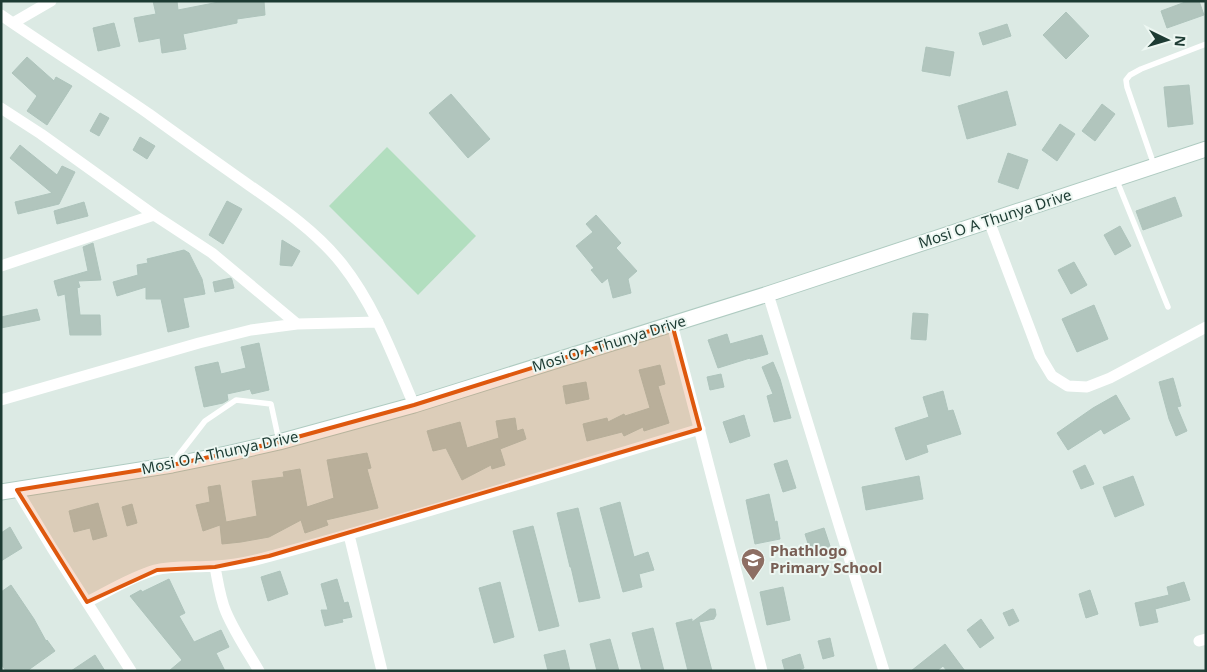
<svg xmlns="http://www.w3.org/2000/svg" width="1207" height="672" font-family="'Noto Sans',sans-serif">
  <rect width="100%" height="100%" fill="#dceae4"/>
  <path fill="#b2debf" d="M387 147 476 236 418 295 329 206Z"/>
  <path fill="#b1c5bd" stroke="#aec4bc" d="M153 1H177L178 10 224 1H264L265 15 237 19V23L183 34 186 49 162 53 160 38 139 42 134 18 156 14Z
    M1188 1H1199L1204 15 1167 28 1161 11Z
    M1066 12 1089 36 1066 59 1043 35Z
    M114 23 120 46 98 51 93 28Z
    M1007 24 1011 36 983 45 979 33Z
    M926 47 954 52 950 76 922 71Z
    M27 57 54 81 56 77 72 86 47 125 27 111 37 96 12 73Z
    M1189 85 1193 124 1168 127 1164 87Z
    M1007 91 1016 125 967 139 958 106Z
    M451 94 490 139 468 158 429 113Z
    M1102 104 1115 114 1095 141 1082 131Z
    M100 113 109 118 99 136 90 131Z
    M1060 124 1075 134 1057 161 1042 150Z
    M140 137 155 146 147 159 133 150Z
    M20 145 57 175 62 166 75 172 59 204 18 214 15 202 52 193 10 158Z
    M1008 153 1028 160 1018 189 998 182Z
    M1175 197 1182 216 1143 230 1136 211Z
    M227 201 242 209 223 244 209 235Z
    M84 202 88 216 57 224 54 211Z
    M596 215 621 243 616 248 637 271 628 279 631 293 613 298 608 278 602 283 591 270 594 268 576 246 593 232 586 224Z
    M1120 226 1131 246 1115 255 1104 235Z
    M282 240 300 251 292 266 280 265Z
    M93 243 101 280 78 281 80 287 77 288 80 315H100L101 335H70L65 294 58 296 54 281 88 271 83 247Z
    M184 250 189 253 202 279 205 294 183 298 189 327 168 332 161 299H146V287L117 296 113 282 138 275 137 265 148 263 147 259Z
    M1074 262 1087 285 1071 294 1058 270Z
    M231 278 232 280 234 288 215 292 213 282Z
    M1094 305 1108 339 1077 352 1062 319Z
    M37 309 40 320 1 328V317Z
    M913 313 928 314 926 340 911 339Z
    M727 334 730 344 762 335 768 354 750 359V358L718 368 708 340Z
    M259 343 269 390 252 394 250 389 227 394 228 400 223 403 204 407 195 367 218 362 221 374 246 368 241 347Z
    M773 362 780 379 791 418 774 422 767 396 773 394 762 367Z
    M660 365 665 384 658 386 669 423 644 431 643 427 624 436 622 432 587 441 583 424 607 418 608 422 624 414 625 416 650 408 639 370Z
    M721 374 724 387 710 390 707 377Z
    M1173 378 1181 406 1177 407 1187 431 1176 436 1169 419 1159 382Z
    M586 382 589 399 566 404 563 386Z
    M943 391 948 411 953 410 961 434 926 445 928 452 906 460 895 428 929 417 923 397Z
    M1116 395 1130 419 1104 434 1101 429 1068 450 1057 433 1093 408Z
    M744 415 750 436 730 443 723 422Z
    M515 418 517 431 523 429 526 439 500 449 505 465 492 469 491 465 462 480 446 448 433 451 427 431 460 422 467 448 499 438 496 421Z
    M367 453 371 468 367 469 378 508 326 520 328 525 305 533 301 520 269 537 241 542 222 544 220 525 203 531 196 505 210 502 208 487 220 485 226 522 257 516 252 481 284 477 283 472 300 469 307 507 334 498 327 460Z
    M787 460 796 488 783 492 774 464Z
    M1085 465 1094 484 1081 489 1073 471Z
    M919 476 923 499 866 510 862 487Z
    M1133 476 1144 505 1115 517 1103 487Z
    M769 494 775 522 777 521 780 539 755 544 746 500Z
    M620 502 634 557 648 552 654 570 639 574 642 587 623 592 600 508Z
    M98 503 107 536 93 540 90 528 74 532 69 511Z
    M132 504 137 523 127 526 122 507Z
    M578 508 600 598 579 602 571 567H570L557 513Z
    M533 526 559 626 539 631 513 531Z
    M10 527 22 548 1 561V533Z
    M824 528 831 549 812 556 805 534Z
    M280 571 288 594 268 601 261 577Z
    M169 579 185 613 179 616 194 642 221 630 229 647 216 653 225 671H169L182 660 130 596 141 590 142 592Z
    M337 579 344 603 348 602 352 617 342 619 343 622 325 626 321 610H328L321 584Z
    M500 582 514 637 494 643 479 588Z
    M1184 582 1190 600 1155 609 1158 622 1140 626 1135 603 1169 595 1167 587Z
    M11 585 34 619 46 641 47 640 55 651 27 671H6L1 664V592Z
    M783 587 790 620 767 625 760 592Z
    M1090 590 1098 614 1086 618 1079 594Z
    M710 609H715L716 615 714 619 699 622 712 671H688L676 623 692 619V622Z
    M1013 609 1019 621 1009 626 1003 613Z
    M981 619 994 638 980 648 967 630Z
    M653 628 664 671H642L632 633Z
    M830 638 834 656 823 659 818 641Z
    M610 639 619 671H597L590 644Z
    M945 644 965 671H947L943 666 937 671H911Z
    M565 650 570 671H548L544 655Z
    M800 654 804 668 796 671H785L782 660Z
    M95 655 105 671H71Z"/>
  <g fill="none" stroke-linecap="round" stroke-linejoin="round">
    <g stroke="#afcbc1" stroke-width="17">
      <path id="secondary" d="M1 492 172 465 226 454 279 442 414 405 768 294 1206 149"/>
    </g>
    <path stroke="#fff" stroke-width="5.5" d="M1154 165 1127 87 1126 80 1130 75 1141 69 1206 44
      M1117 181 1168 307
      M174 461 205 421 236 400 271 404 279 441"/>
    <path stroke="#fff" stroke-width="11" d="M1 15C50 49 100 80 149 114 175 133 202 152 229 171 268 199 312 226 342 264 375 306 393 356 414 405
      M13 23 51 1
      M1 108 41 134 154 215 212 253 297 324
      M989 221 1040 356 1052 376 1068 386 1087 387 1110 378 1206 327
      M1 266 154 215
      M768 294 884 671
      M672 324 762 671
      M1 400 199 343 251 330 297 324 378 322
      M17 490 52 548 131 671
      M349 535 382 671
      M215 567C218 582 220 598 226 612 235 633 248 652 259 671
      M87 602C109 591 131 577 155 570 175 565 196 568 216 566 234 565 253 561 271 556 415 517 557 472 700 429
      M1199 641 1206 639"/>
    <use href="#secondary" stroke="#fff" stroke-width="15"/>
  </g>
  <path fill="#de580e" fill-opacity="0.2" stroke="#de580e" stroke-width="4" stroke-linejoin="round" d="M672 324 700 429 269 556 215 567 157 570 87 602 17 490 172 465 279 442 414 405Z"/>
  <defs>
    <g id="school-pin" transform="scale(1.25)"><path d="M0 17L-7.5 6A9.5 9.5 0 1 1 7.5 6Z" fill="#8d6e63" stroke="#edf7f2"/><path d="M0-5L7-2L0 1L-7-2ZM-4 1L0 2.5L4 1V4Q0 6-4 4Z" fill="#fff"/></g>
  </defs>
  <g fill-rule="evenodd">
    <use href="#school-pin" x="753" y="560"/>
  </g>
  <g text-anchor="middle" stroke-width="4" stroke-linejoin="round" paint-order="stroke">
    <g font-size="15" fill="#1d3b33" stroke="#edf7f2">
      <text transform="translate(995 219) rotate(-18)" y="5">Mosi O A Thunya Drive</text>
      <text transform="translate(609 344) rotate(-17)" y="5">Mosi O A Thunya Drive</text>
      <text transform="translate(220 453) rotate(-12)" y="5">Mosi O A Thunya Drive</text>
    </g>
    <g font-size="15" font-weight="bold" fill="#785e54" stroke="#edf7f2" text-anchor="start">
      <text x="770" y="556">Phathlogo<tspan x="770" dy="17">Primary School</tspan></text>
    </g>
  </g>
  <rect width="1207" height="672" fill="none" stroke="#1d3b33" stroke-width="5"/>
  <g transform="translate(1167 40) rotate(95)" stroke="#edf7f2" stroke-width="4" paint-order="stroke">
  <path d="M0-4L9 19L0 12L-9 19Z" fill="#1d3b33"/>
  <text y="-8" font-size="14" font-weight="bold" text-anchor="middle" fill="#1d3b33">N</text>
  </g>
</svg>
